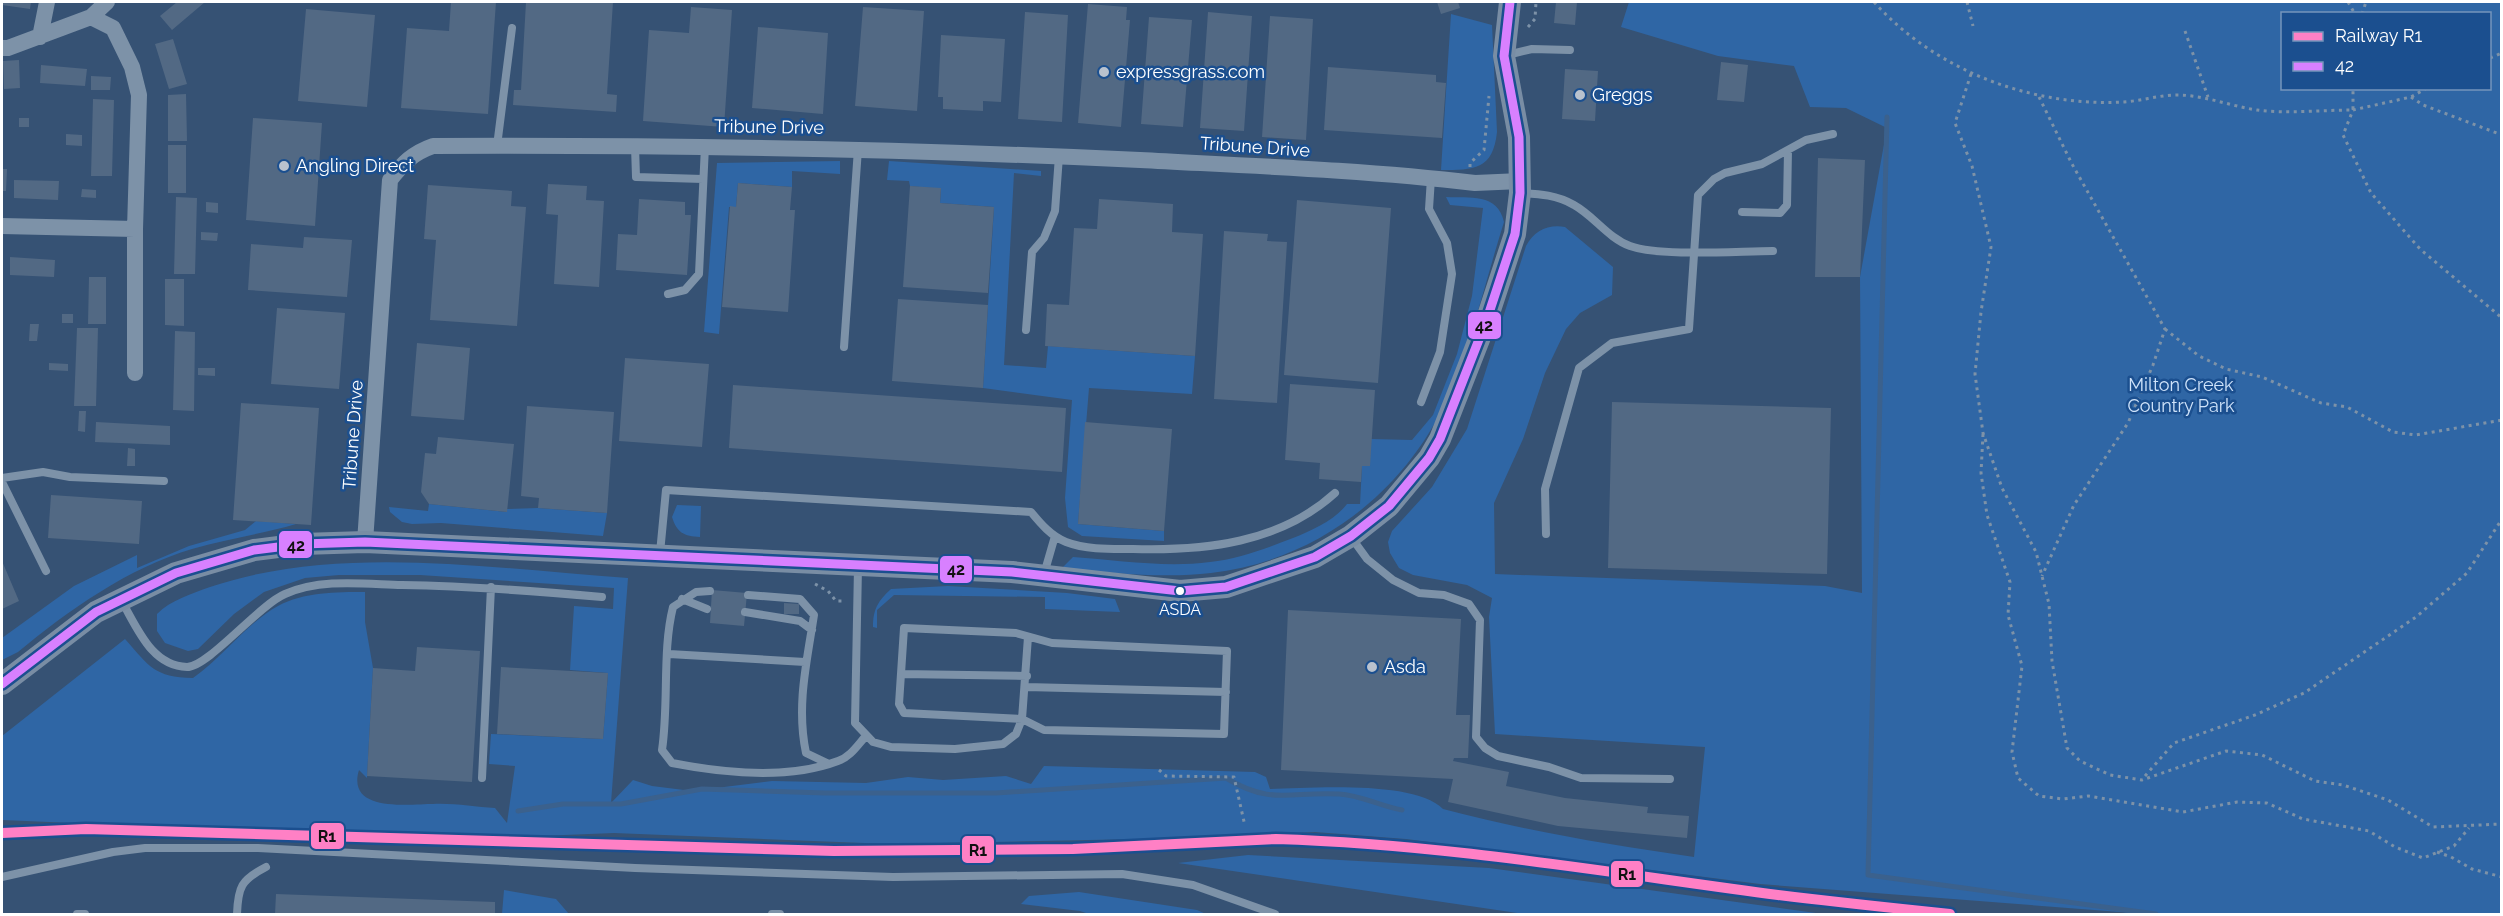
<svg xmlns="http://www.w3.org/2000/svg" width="2503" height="916" font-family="Raleway,sans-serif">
  <rect width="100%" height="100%" fill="#365274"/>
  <path fill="#2f66a5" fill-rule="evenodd" d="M1629 2H2501V914H2146L1760 884 1406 839 1315 832 1187 838 890 844 614 833 491 838 378 836 2 820V736L125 639C150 667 154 677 193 678 223 657 248 622 278 606 303 592 337 592 365 592V622L373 668 367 778 359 770C346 813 410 804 433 804 454 803 475 807 495 808L507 823 515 766 489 764 491 734 603 739 608 673 570 670 574 606 613 609 614 588 420 575H339L305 578 264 592 234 614 198 649 188 651 165 643 157 631V614C171 600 191 594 210 587 340 543 493 569 628 578L611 803 633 780 652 786 692 791 772 781 866 783 908 777 943 780 1006 776 1031 784 1044 766 1255 772 1266 777 1270 789C1311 788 1415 780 1443 809 1526 831 1609 845 1694 857L1705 747 1495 734 1489 617 1492 598 1467 585 1413 575 1399 568 1390 553 1388 542 1392 531 1432 487 1467 429 1526 246C1534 231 1548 224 1565 227L1613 267 1612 295 1580 313 1566 329 1545 373 1523 439 1494 503 1495 574 1825 586 1862 593 1860 277 1887 128 1846 108 1810 107 1794 66 1718 56 1621 27ZM2282 14H2490V88H2282Z
    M1451 14 1492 25 1497 132C1493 170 1474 170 1441 170Z
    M840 161V174L792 171V187L738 183 736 207H729L719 334 704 332 717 163Z
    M889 161 1041 171V176L1014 173 1004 365 1046 368 1048 346 1195 356 1192 394 1089 388 1078 524 1164 531V541L1082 536 1068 527 1065 498 1072 400 983 388 994 207 940 203 941 189 910 186 909 181 887 180Z
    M1446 197C1469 198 1498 193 1504 222 1486 279 1473 337 1450 392 1409 490 1317 561 1211 573 1162 579 1110 572 1061 569L1073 557C1117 560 1165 568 1210 562 1238 559 1267 548 1293 538 1311 531 1335 520 1347 504H1360L1362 466 1371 439 1412 440 1433 415 1457 354 1472 296 1483 208 1450 205Z
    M429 504 507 512V509L538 508 607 513 603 536 441 523 412 524 402 522 390 512 389 507 428 511Z
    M677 505 701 506 700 537C684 536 677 533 672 517Z
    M256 521 296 524C262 534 226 539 192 549 128 568 69 610 18 652L2 660V638L74 586 137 555V568L189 546 245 530Z
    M948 586 1067 593 1115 599 1120 612 1045 609V597L894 595 877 610V628L873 627C873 609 878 601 891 589Z
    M1248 855 1489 868 1823 914H1524L1178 863Z
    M504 890 556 899 569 914H502Z
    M1079 892 1197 910 1206 914H1089L1080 911 1021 904 1029 896Z"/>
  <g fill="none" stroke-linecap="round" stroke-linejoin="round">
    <path stroke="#3b618d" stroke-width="5" d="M1887 117 1868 875 2156 914
      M518 811 563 804H621L702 789 825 793H996L1226 778C1272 806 1291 791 1339 794 1360 795 1380 806 1402 810"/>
  </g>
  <path fill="#526984" d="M2 2H31L30 9 2 5Z
    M177 2H205L172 30 160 16Z
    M451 2H496L488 114 401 108 407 28 449 31Z
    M526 2H613L607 94 617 95 616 112 513 105 514 90H521Z
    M1437 2H1458L1460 8 1441 14Z
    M1556 2H1577L1575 25 1554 23Z
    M1088 4 1127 7 1126 20H1130L1121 127 1078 123Z
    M691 7 732 10 724 127 643 121 649 30 689 33Z
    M863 7 924 11 917 111 855 106Z
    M306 9 375 15 367 107 298 101Z
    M1025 12 1068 15 1062 122 1018 119Z
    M1208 12 1252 16 1244 131 1200 128Z
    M1270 16 1313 19 1306 140 1262 137Z
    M1149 17 1192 20 1183 127 1141 124Z
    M758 27 828 33 823 114 752 108Z
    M941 35 1005 39 1001 102 983 101V111L943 109V97H938Z
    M173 39 187 84 169 89 155 44Z
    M19 60 20 88 4 89 3 61Z
    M1721 62 1748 65 1744 102 1717 100Z
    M41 65 87 69 85 86 40 83Z
    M1328 67 1436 75V82L1446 83 1442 138 1324 130Z
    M1565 69 1598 71 1595 121 1562 119Z
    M91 76 111 77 110 90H91Z
    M186 94 187 141H168V95Z
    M93 99 114 100 112 176H91Z
    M19 118H29V127H19Z
    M253 118 322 123 315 226 246 220Z
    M66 134 82 135V146L66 145Z
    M168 145H186V193H168Z
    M1818 158 1865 160 1860 277H1815Z
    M2 169H7L6 191H2Z
    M14 180 59 181 58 200 14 198Z
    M738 183 792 187 790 210H795L788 312 722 307 730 206 736 207Z
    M548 184 587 186 586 200 604 201 599 287 554 284 558 215 546 214Z
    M428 185 512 191 511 206 526 207 517 326 430 320 436 240 424 239Z
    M910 186 941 188 940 203 994 207 988 293 903 287Z
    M82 189 96 190V198L81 197Z
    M176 197 197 198 195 274H174Z
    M639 199 685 202V215H691L687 275 616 270 618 234 637 235Z
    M1099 199 1173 204 1172 232 1203 234 1195 356 1045 346 1047 304 1069 305 1074 228 1097 229Z
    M1297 200 1391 208 1378 383 1284 375Z
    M206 202 218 203V213L206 212Z
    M1224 231 1268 234 1267 241 1287 242 1277 403 1214 399Z
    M201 232 218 233 217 241 201 240Z
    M304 237 352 240 347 297 248 290 251 244 303 248Z
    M10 257 55 260 54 277 10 275Z
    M89 277H106V324H88Z
    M165 279H184V326L165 325Z
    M898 299 988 305 983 388 892 381Z
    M277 308 345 313 339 389 271 384Z
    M62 314H73V323H62Z
    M30 324H39L37 341H29Z
    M77 328H98L96 406H74Z
    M175 331 195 332 194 411 173 410Z
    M417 343 470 348 464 420 411 416Z
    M625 358 709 364 702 447 619 441Z
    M49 363 68 364V371L49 370Z
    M198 368H215V376L198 375Z
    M1290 384 1375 390 1370 466H1362L1361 482 1319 479 1320 463 1285 460Z
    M733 385 1066 408 1062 472 729 448Z
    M1612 402 1831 408 1827 574 1608 568Z
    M241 403 319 408 311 525 233 520Z
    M527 406 614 412 607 513 538 508 539 498 521 496Z
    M79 411H86L85 432 78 431Z
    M96 422 170 426V445L95 442Z
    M1085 422 1172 429 1164 531 1078 524Z
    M438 437 514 444 507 512 429 504 421 492 425 453 436 454Z
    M128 448 135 449V466H127Z
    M51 495 142 501 139 544 48 538Z
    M2 561 19 601 2 609Z
    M712 590 747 593 744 626 710 623Z
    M784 603 799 604V614H784Z
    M1288 610 1461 619 1456 715H1470L1468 758H1454L1453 761 1509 772 1506 786 1565 798 1648 807 1647 813 1689 816 1687 838 1558 826 1448 802 1453 779 1281 770Z
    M417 647 480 651 472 782 367 776 373 668 415 671Z
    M501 667 608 673 603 739 497 734Z
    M276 894 495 902V914H275Z"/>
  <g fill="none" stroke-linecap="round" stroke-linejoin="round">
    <path stroke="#7d92a8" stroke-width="3" stroke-dasharray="3 4.5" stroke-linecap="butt" d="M1874 2C1935 70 2031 107 2123 102 2141 101 2159 95 2177 95 2204 95 2230 106 2257 110 2287 114 2322 110 2353 110V88
      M1967 2 1973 26
      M2348 2 2355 14
      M2362 14 2366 2
      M1528 27 1535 19 1536 2
      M2185 31 2208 97
      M2490 58 2502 53
      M1971 74 1955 123 1972 166 1991 247 1981 312 1975 374 1983 433 2002 488 2036 552 2049 604 2052 661 2067 748 2080 761 2110 775 2142 780 2226 751 2262 755 2315 781 2343 785 2388 800 2433 827 2502 824
      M2427 88 2411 97 2353 110 2343 135 2371 193 2420 249 2502 318
      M2039 97 2072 164 2165 329 2153 365 2128 423 2074 505 2042 576
      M2411 97 2423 105 2502 135
      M1470 167V163L1484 150 1489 96
      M2165 329 2199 356 2226 369 2262 377 2321 403 2347 407 2393 432 2416 435 2502 420
      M1983 434 1981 473 1987 515 2010 582 2008 615 2022 666 2012 752 2018 778 2039 796 2063 799 2088 796 2183 812 2237 802 2267 803 2303 819 2369 831 2395 847 2423 858 2454 846 2469 828
      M815 584 828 591 836 601H844
      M1159 770 1166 776 1234 777 1245 826
      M2145 776 2174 743 2255 715 2304 693 2416 617 2467 573 2502 519
      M2437 852 2451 857 2472 869 2502 877"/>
    <path stroke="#7d92a8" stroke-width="8" d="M1507 55 1532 49 1570 50
      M497 146 512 28
      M635 146 636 177 703 179
      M1521 193C1540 194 1557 195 1574 205 1594 216 1608 238 1630 246 1661 257 1738 251 1773 251
      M1742 212 1780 213 1787 205 1788 150
      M668 294 685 290 699 274 705 146
      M1026 330 1032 252 1044 238 1055 211 1059 156
      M844 347 858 149
      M1421 402 1440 352 1452 274 1447 243 1429 209 1431 178
      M2 478 43 472 70 477 164 481
      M2 482 46 571
      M1546 534 1545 489 1579 368 1612 343 1689 329 1698 195 1714 179 1725 173 1762 164 1806 140 1833 134
      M1351 537 1367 559 1393 580 1419 593 1444 595 1469 604 1480 620 1476 737 1485 748 1498 756 1549 767 1581 778 1670 779
      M660 553 666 490 1031 512C1041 524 1051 536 1066 542 1087 550 1111 549 1133 549 1205 551 1280 543 1335 493
      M858 567 855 723 873 742 891 747 955 749 1003 744 1016 734 1022 719 1028 637
      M1044 574 1055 536
      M710 591 696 592 673 607C662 651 669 703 662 750L672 763C723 773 788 780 838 761 850 757 857 746 865 737
      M748 595 800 599 814 615C807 661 796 706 806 753L827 763
      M682 599 707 609
      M121 600C137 627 151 666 187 667 208 667 259 605 285 594 321 578 364 584 402 585 469 586 535 591 602 597
      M745 612 800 621 812 630
      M904 628 1016 633 1052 643 1227 651 1224 734 1044 730 1022 719 904 713 899 704Z
      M669 654 805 662
      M901 674 1027 676
      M1026 687 1226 692
      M482 778 491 587
      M2 877 113 852 145 848H258L635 868 893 877 1122 874 1193 885 1275 914
      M77 914H85
      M237 914C238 887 241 880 266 867
      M772 914H780"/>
    <path stroke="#7d92a8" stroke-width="16" d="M91 17 113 28 132 67 139 95 135 229V373
      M40 37 47 2
      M2 48H8L91 17 107 2
      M2 226 135 229
      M365 542 390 180C403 163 413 153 433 146 669 145 905 149 1140 160 1252 166 1364 170 1475 183L1521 181"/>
    <path stroke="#798da4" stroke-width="22" d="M2 684 96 612 176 573 254 550 302 544 365 542 1012 572 1180 591 1226 587 1315 557 1351 536 1389 506 1429 458 1440 439 1487 319 1515 234 1520 193 1519 137 1504 56 1510 2"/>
    <g stroke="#1b4f8f" stroke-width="14">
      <path id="bus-1" d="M2 684 96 612 176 573 254 550 302 544 365 542 1012 572 1180 591 1226 587 1315 557 1351 536 1389 506 1429 458 1440 439 1487 319 1515 234 1520 193 1519 137 1504 56 1510 2"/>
    </g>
    <use href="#bus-1" stroke="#d880ff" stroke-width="9"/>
    <g stroke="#1b4f8f" stroke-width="15">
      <path id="rail-1" d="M2 833 86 829 834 851 1073 849 1276 839C1444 844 1611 873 1778 895 1835 902 1892 908 1950 914"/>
    </g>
    <use href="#rail-1" stroke="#ff80c5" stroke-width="10"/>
  </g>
  <g fill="#b9c2ce" stroke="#1b4f8f" stroke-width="2">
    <circle cx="1104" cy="72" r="6"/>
    <circle cx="1580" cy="95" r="6"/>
    <circle cx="284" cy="166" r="6"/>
    <circle cx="1372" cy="667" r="6"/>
  </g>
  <circle fill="#fff" stroke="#1b4f8f" stroke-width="2" cx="1180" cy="591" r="5"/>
  <g text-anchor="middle" stroke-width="5" stroke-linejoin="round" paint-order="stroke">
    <g font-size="16" fill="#fff" stroke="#1b4f8f">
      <text x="1180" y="615">ASDA</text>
    </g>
    <g font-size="18" fill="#fff" stroke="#1b4f8f" text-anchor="start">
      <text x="1116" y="78">expressgrass.com</text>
      <text x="1592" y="101">Greggs</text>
      <text x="296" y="172">Angling Direct</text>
      <text x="1384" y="673">Asda</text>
    </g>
    <g font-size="18" fill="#fff" stroke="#1b4f8f">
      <text transform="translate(769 127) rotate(1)" y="6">Tribune Drive</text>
      <text transform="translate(1255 147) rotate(4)" y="6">Tribune Drive</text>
      <text transform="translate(353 435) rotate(-86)" y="6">Tribune Drive</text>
    </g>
    <g font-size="18" fill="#cfe3fa" stroke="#1b4f8f">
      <text x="2181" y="391">Milton Creek<tspan x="2181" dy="21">Country Park</tspan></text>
    </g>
  </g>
  <g stroke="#1b4f8f" stroke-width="2">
    <rect x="1467" y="311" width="35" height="29" rx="6" fill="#d880ff"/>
    <rect x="278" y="530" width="35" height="29" rx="6" fill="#d880ff"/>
    <rect x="939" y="555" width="34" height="29" rx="6" fill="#d880ff"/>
    <rect x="310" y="822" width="35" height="28" rx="6" fill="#ff80c5"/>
    <rect x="961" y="835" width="34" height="29" rx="6" fill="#ff80c5"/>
    <rect x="1610" y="860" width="34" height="28" rx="6" fill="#ff80c5"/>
  </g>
  <g font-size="16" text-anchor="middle" font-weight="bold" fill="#111">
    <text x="1484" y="331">42</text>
    <text x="296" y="551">42</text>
    <text x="956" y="575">42</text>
    <text x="327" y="842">R1</text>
    <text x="978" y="856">R1</text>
    <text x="1627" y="880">R1</text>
  </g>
  <rect width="2503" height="916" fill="none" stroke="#ffffff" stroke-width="6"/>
  <rect x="2281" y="12" width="210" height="78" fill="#1b4f8f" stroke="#7695bc" stroke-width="1.5"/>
  <rect x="2293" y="32" width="30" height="9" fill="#ff80c5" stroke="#7695bc" stroke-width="1.5"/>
  <text x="2335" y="42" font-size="18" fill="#ffffff">Railway R1</text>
  <rect x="2293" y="62" width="30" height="9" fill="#d880ff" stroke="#7695bc" stroke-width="1.5"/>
  <text x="2335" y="72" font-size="18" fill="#ffffff">42</text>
</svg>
